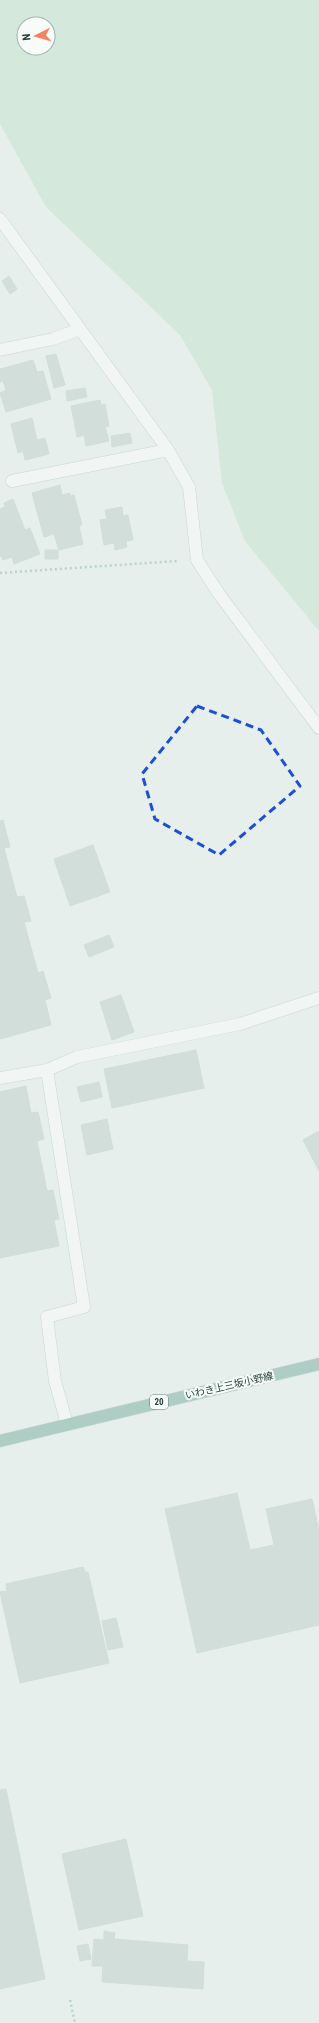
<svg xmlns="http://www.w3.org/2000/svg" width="319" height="2023" font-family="'Roboto Condensed','Noto Sans JP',sans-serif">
  <rect width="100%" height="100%" fill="#e6efeb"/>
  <path fill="#bfe0c8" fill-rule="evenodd" d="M0 0H319V631L245 541 222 483 212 390 180 335 46 207 0 124ZM24 24H48V48H24Z"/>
  <path fill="#bbcac4" stroke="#b8c9c2" d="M9 276 17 289 10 294 2 281Z
    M56 354 65 385 54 388 46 356Z
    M33 360 37 372 43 371 51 399 6 412 0 393 6 390 3 381 0 382V369Z
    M85 388 87 397 67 401 66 391Z
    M100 400 101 405 105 404 109 426 105 427 109 441 86 446 84 435 77 437 71 406Z
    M32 418 37 440 45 438 49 454 25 460 23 451 18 453 11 424Z
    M130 433 132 443 112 447 111 436Z
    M60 485 62 495 70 493V496L74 495 82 525 79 526 83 544 59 550 54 534 44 537 32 493Z
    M13 499 25 530 30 528 40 554 14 564 12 557 3 560 0 555V509L5 507 4 503Z
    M122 507 123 516 128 515 133 540 126 541 127 547 115 550 114 543 104 545 100 520 107 519 105 510Z
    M45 550H58V559H45Z
    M3 820 10 847 4 848 17 897 24 896 31 921 24 922 38 973 43 971 51 998 45 1000 51 1025 0 1039V821Z
    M93 845 110 892 70 906 54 859Z
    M109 935 114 947 89 957 84 945Z
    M121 995 134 1032 112 1040 100 1002Z
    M196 1050 204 1088 112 1108 104 1069Z
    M99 1082 102 1097 81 1102 77 1087Z
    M26 1086 31 1113 38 1112 44 1139 37 1141 47 1191 53 1190 59 1219 54 1220 59 1246 0 1258V1092Z
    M107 1119 113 1149 87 1155 81 1125Z
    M319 1131V1171L303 1140Z
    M237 1493 250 1550 274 1545 266 1509 312 1499 319 1531V1625L197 1653 165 1509Z
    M83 1567 85 1572H88L109 1663 20 1683 0 1592 7 1591 6 1584Z
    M116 1618 123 1647 108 1650 102 1621Z
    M6 1789 45 1979 0 1989V1790Z
    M126 1839 143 1916 79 1930 62 1854Z
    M104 1931 115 1933 114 1939 188 1945 187 1961 204 1962 203 1989 102 1982 103 1966H92L94 1939 104 1940Z
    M88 1944 91 1959 80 1961 77 1946Z"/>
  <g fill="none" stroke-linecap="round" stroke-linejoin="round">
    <g stroke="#a8b8b2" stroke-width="13">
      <path id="minor" d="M0 219 168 450 189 487 197 560 219 594 319 728
        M0 350 53 339 80 329
        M12 481 168 450
        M47 1070 84 1307 47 1317 55 1381 67 1424
        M0 1078 47 1070 77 1057 240 1024 319 998"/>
    </g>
    <g stroke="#c2cac8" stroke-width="13">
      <path id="major" d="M0 1441 319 1364"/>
    </g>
    <path stroke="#86b3a5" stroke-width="2.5" stroke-dasharray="2 3" stroke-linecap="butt" d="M0 573 177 561
      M70 2000 75 2023"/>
    <use href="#minor" stroke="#fff" stroke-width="12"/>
    <use href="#major" stroke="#6aa596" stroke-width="12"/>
  </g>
  <path d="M0 0H319V2023H0ZM197 706 261 730 300 786 219 855 155 819 142 774Z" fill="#e6efeb" fill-opacity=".55" fill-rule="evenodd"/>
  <path fill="none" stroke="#1d4ed8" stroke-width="3" stroke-dasharray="8 5" stroke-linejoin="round" d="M197 706 261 730 300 786 219 855 155 819 142 774Z"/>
  <g text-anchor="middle" stroke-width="4" stroke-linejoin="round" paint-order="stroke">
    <rect fill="#f7fbf9" stroke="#637a73" stroke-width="1" x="150" y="1395" width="18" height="14" rx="3"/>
    <g font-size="9" font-weight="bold" fill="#24423a">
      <text x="159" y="1405">20</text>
    </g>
    <g font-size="10" fill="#24423a" stroke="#f7fbf9">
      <text transform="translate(229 1385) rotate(-13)" y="4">いわき上三坂小野線</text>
    </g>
  </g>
  <g transform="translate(36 36) rotate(264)"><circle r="19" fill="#f7fbf9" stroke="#a3b1ad"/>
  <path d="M0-3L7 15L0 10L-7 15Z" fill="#f4845f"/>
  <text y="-6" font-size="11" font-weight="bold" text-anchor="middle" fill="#24423a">N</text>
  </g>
</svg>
